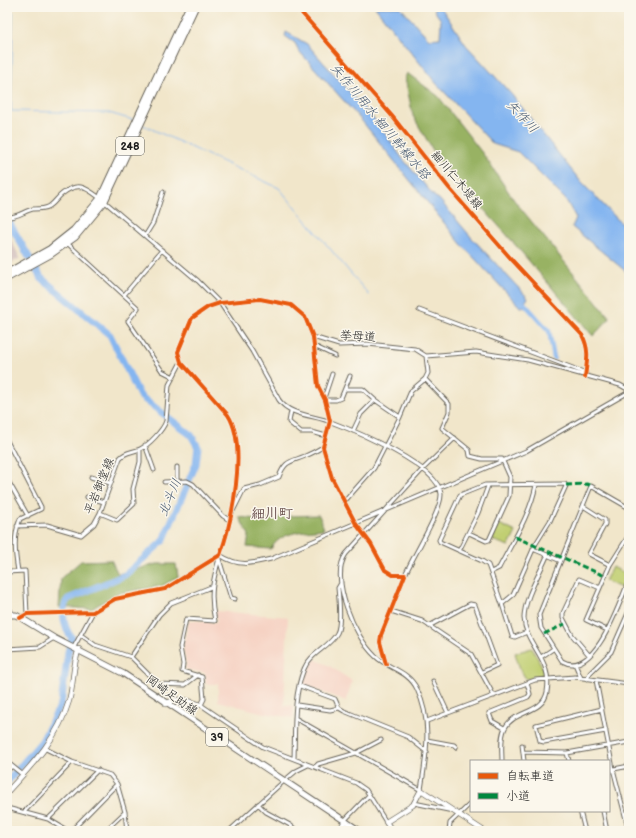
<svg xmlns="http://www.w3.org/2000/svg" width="636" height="838" font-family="'Balsamiq Sans','Klee One',sans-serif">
  <rect width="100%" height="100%" fill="#fbf7ec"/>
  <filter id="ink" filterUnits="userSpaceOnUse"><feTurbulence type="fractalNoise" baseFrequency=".025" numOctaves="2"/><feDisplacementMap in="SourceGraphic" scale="8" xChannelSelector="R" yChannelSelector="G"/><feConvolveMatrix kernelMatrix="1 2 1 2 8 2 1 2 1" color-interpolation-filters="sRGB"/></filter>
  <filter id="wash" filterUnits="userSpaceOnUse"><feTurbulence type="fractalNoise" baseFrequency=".012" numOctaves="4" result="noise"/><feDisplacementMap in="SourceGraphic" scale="16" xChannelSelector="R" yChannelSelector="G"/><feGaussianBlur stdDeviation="0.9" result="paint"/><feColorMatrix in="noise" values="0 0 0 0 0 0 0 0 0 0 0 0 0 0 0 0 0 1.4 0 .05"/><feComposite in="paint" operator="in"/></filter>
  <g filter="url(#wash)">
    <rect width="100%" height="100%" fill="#f1e6ca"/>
    <path fill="#f6d2c3" d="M215 611 288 617 284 705 294 706 293 718 264 713 218 701V684H206L205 673 185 669 186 663 183 647 189 620 217 623Z
      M314 659 328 665 352 681 346 701 303 685 308 667Z"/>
    <path fill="#d1bfbd" d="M7 232 20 258 7 265Z"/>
    <path fill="#c1cf72" stroke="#6e7647" d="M499 524 516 532 509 546 492 540Z
      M612 567 629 575 624 589 605 581Z
      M532 648 543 668V677L526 679 520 669 515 653Z"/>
    <path fill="#98b264" stroke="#5a6740" d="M407 73 438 96 483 154 514 200 610 318 593 336 506 234 438 159 413 116 405 78Z
      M319 515 324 529C306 531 280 531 271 549L247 547 249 535 239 517 267 520 287 516Z
      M111 560 118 574 157 564H176L178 577 162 586 118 593 91 609 59 607 61 578 81 561Z"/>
    <path fill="#84b5f0" stroke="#506886" d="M375 7H400L429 39 440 38 441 20 434 10 437 7 442 9 466 45 512 95 581 182 629 231V274L572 227 576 218 566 200 518 152 493 144 435 82Z
      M286 32 307 44 379 125 402 158 435 197 439 199 471 237 528 298 525 302 528 305 525 307 523 306 521 308 462 245 362 121 299 51 295 43 285 36Z"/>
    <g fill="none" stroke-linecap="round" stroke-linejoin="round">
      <path stroke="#84b5f0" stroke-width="1" d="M7 12H13L11 111 109 113 133 120
        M143 125 279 188 369 295"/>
      <path stroke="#84b5f0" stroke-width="4.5" d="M523 302 549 331 554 358"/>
      <path stroke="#84b5f0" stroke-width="7" d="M7 223 10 224 41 278 110 335 140 396 191 435 198 447 196 464 163 541 125 575 68 599C60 609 64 629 72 638L68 652 61 704 42 741 7 782"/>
    </g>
  </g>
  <g filter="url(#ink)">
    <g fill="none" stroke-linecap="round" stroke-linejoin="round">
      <g stroke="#676359" stroke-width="5">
        <path id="street" d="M293 7 300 11 392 116 449 188 513 261 582 335C590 350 587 361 585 377
          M104 201 198 281 220 303 252 351 279 400C290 416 314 415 331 422 355 431 439 466 441 494 442 510 412 558 405 575
          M7 217C17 218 24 211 33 209 40 208 46 210 51 205 55 202 58 197 62 194 78 181 85 187 100 198
          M145 236 153 223 163 192
          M67 243 138 308 128 321 162 371 172 376
          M124 295 162 250
          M419 310 586 373
          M313 337 339 345 368 344 415 349 426 356 476 352 528 360 620 385 629 390
          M314 346 335 356
          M425 379 449 404V412L442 428 469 450 470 456 482 459H502L510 477 509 496 489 540 486 541 469 533
          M346 389H363L375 400 400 417
          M324 398 332 374
          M325 400H336L341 398 350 376
          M291 411 289 422 301 432H312L326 436
          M353 431 361 414 375 400
          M7 441 41 507V509L20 519C13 536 15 553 18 571
          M145 445 154 470
          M91 477 110 483
          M7 479 28 516
          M177 481V467
          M164 482 187 481 193 484 223 516 229 520
          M87 497 104 502
          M344 502 374 468 400 417 411 391 425 379 428 373 426 356
          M583 506 605 520V524L589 554 610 565 586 620 607 630
          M629 508 591 486 539 615 541 628 562 661C595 680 620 601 629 580
          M100 513 117 520 134 504 133 489 140 462V449
          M231 515 244 489 260 485 279 477C285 460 291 462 305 456 311 454 317 450 323 447
          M17 526 47 525 81 535 94 524 100 513 120 458C126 451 131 453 140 449 149 445 163 430 166 421L169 385 181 362
          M533 549 561 561
          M459 551 478 513 488 486
          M219 559 231 598 235 599
          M610 565 629 535
          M7 572 25 571 27 614
          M491 572 499 568C513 541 530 515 536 485
          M502 604 513 595 535 545 550 521 566 486 565 484 485 485 460 495 439 540 440 542 482 561 488 565 502 604 512 636 515 637 527 632
          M391 611 422 621 471 654 494 696
          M21 617 27 614 93 612 115 599 165 589 220 555C232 522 248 446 228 415L181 362 178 352 192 318 208 307 220 303 260 299 291 305 305 317 313 337 318 386 325 400 330 421 323 447 332 478 356 524 371 544 385 570 393 575H405L381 635 380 642 386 664
          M429 626 470 604 475 605 497 665 482 672
          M81 635 95 645 131 657 158 684 185 685 198 675
          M74 647 93 612
          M7 649 40 647 54 638
          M589 655 572 635 563 618V613L579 579 600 588
          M131 657 159 615 171 603 211 587
          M541 657 553 649
          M575 664 581 678
          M587 679 590 673 611 652 629 611
          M596 680 613 769 629 831
          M433 681 448 713
          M300 686 335 699 339 708 344 711 408 737 427 752
          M297 705 330 710 339 708
          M602 709 536 725 540 741 544 742 606 731
          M295 718 421 790C426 755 433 723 417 689 408 670 388 669 375 656 355 638 329 578 346 554L423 469 455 438
          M427 721 535 680 575 677 629 684
          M504 728 492 721 489 713 528 697 530 694 527 683
          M427 740 454 745 456 747
          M522 745 524 761
          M46 749 72 762 110 775 117 784 125 812 127 831
          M523 752 567 753 629 742
          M567 753 569 761
          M294 759C295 730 293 696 304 669 310 653 330 647 337 633 342 624 339 599 338 588L341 583
          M502 761C502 751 500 737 505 728 514 710 543 714 547 692 553 658 525 646 524 618 524 599 540 573 547 556
          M7 762 23 775
          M315 767 318 764 356 753 381 740
          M609 770 629 766
          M7 771 12 766
          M414 803 453 811
          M258 804 266 812 290 825 297 831
          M7 808 48 819 68 831
          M580 811 585 831
          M603 811 607 831
          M24 812 72 762
          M48 819 98 770
          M344 821 369 795
          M386 822 366 790 356 783 263 747 201 705 204 699 202 677 182 671 183 664 180 647 186 619 215 621C209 594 213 580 220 555 238 567 251 564 271 559L526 451 629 392
          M71 831 117 784
          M105 831 125 812
          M229 831 284 781 296 771 308 765
          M449 831 450 823 471 803"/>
      </g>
      <g stroke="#676359" stroke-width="6">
        <path id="secondary" d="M7 606 12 614
          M166 704C176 696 190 701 201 705
          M7 792C33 764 58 738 69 701 74 684 72 666 79 649
          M339 831 345 821
          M392 831 386 822 413 805 421 790 484 831"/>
      </g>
      <g stroke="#676359" stroke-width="7">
        <path id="primary" d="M7 615H16L54 638 124 674 360 831"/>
      </g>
      <g stroke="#676359" stroke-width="8">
        <path id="highway" d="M627 7 629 9
          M7 273 50 249 74 230 100 199 189 7
          M7 278 51 254 75 237 104 202 195 7"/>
      </g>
      <use href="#street" stroke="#fff" stroke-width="3"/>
      <use href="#secondary" stroke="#fff" stroke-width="4.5"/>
      <use href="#primary" stroke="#fff" stroke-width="5"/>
      <use href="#highway" stroke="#fff" stroke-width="6"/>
      <path stroke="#00873e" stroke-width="3" stroke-dasharray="6 3" stroke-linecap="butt" d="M566 485 587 484 591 486
        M515 537 605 576
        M544 634 565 624"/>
      <g stroke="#fbf7ec" stroke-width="6">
        <path id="cycleway" d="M293 7 300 11 392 116 449 188 513 261 582 335C590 350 587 361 585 377
          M20 618 27 614 93 612 115 599 165 589 220 555C232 522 248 446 228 415L181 362 178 352 192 318 208 307 220 303 260 299 291 305 305 317 313 337 318 386 325 400 330 421 323 447 332 478 356 524 371 544 385 570 393 575H405L381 635 380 642 386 664"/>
      </g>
      <use href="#cycleway" stroke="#e8590c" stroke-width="4"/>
    </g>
  </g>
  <g text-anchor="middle" stroke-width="3" stroke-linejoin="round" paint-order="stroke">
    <g fill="#fbf7ec" stroke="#5f5e5a" stroke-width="1">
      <rect x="116" y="137" width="28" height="18" rx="3"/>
      <rect x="206" y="728" width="22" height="18" rx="3"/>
    </g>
    <g font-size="11" font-weight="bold" fill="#1c1c1c">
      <text x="130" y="150">248</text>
      <text x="217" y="741">39</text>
    </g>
    <g font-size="12" fill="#1c1c1c" stroke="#fbf7ec">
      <text transform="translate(457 180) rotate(50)" y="4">細川仁木堤線</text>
      <text transform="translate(358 336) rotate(3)" y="4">挙母道</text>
      <text transform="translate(99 486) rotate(-68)" y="4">平岩御堂線</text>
      <text transform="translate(172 695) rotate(35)" y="4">岡崎足助線</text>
    </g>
    <g font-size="13" font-style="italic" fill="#465971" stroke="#fbf7ec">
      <text transform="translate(523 116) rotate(47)" y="5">矢作川</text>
      <text transform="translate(381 121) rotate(50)" y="5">矢作川用水 細川幹線水路</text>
      <text transform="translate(169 497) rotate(-67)" y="5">北斗川</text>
    </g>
    <g font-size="14" font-weight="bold" fill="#684f4d" stroke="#fbf7ec">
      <text x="272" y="518">細川町</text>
    </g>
  </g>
  <rect width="636" height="838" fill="none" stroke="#fbf7ec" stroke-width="24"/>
  <rect x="470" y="760" width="140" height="52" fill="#fbf7ec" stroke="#a29f99"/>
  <rect x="478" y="773" width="20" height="6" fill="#e8590c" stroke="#a29f99"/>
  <text x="506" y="780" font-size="12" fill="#1c1c1c">自転車道</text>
  <rect x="478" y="793" width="20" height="6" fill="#00873e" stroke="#a29f99"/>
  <text x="506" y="800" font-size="12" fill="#1c1c1c">小道</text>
</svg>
